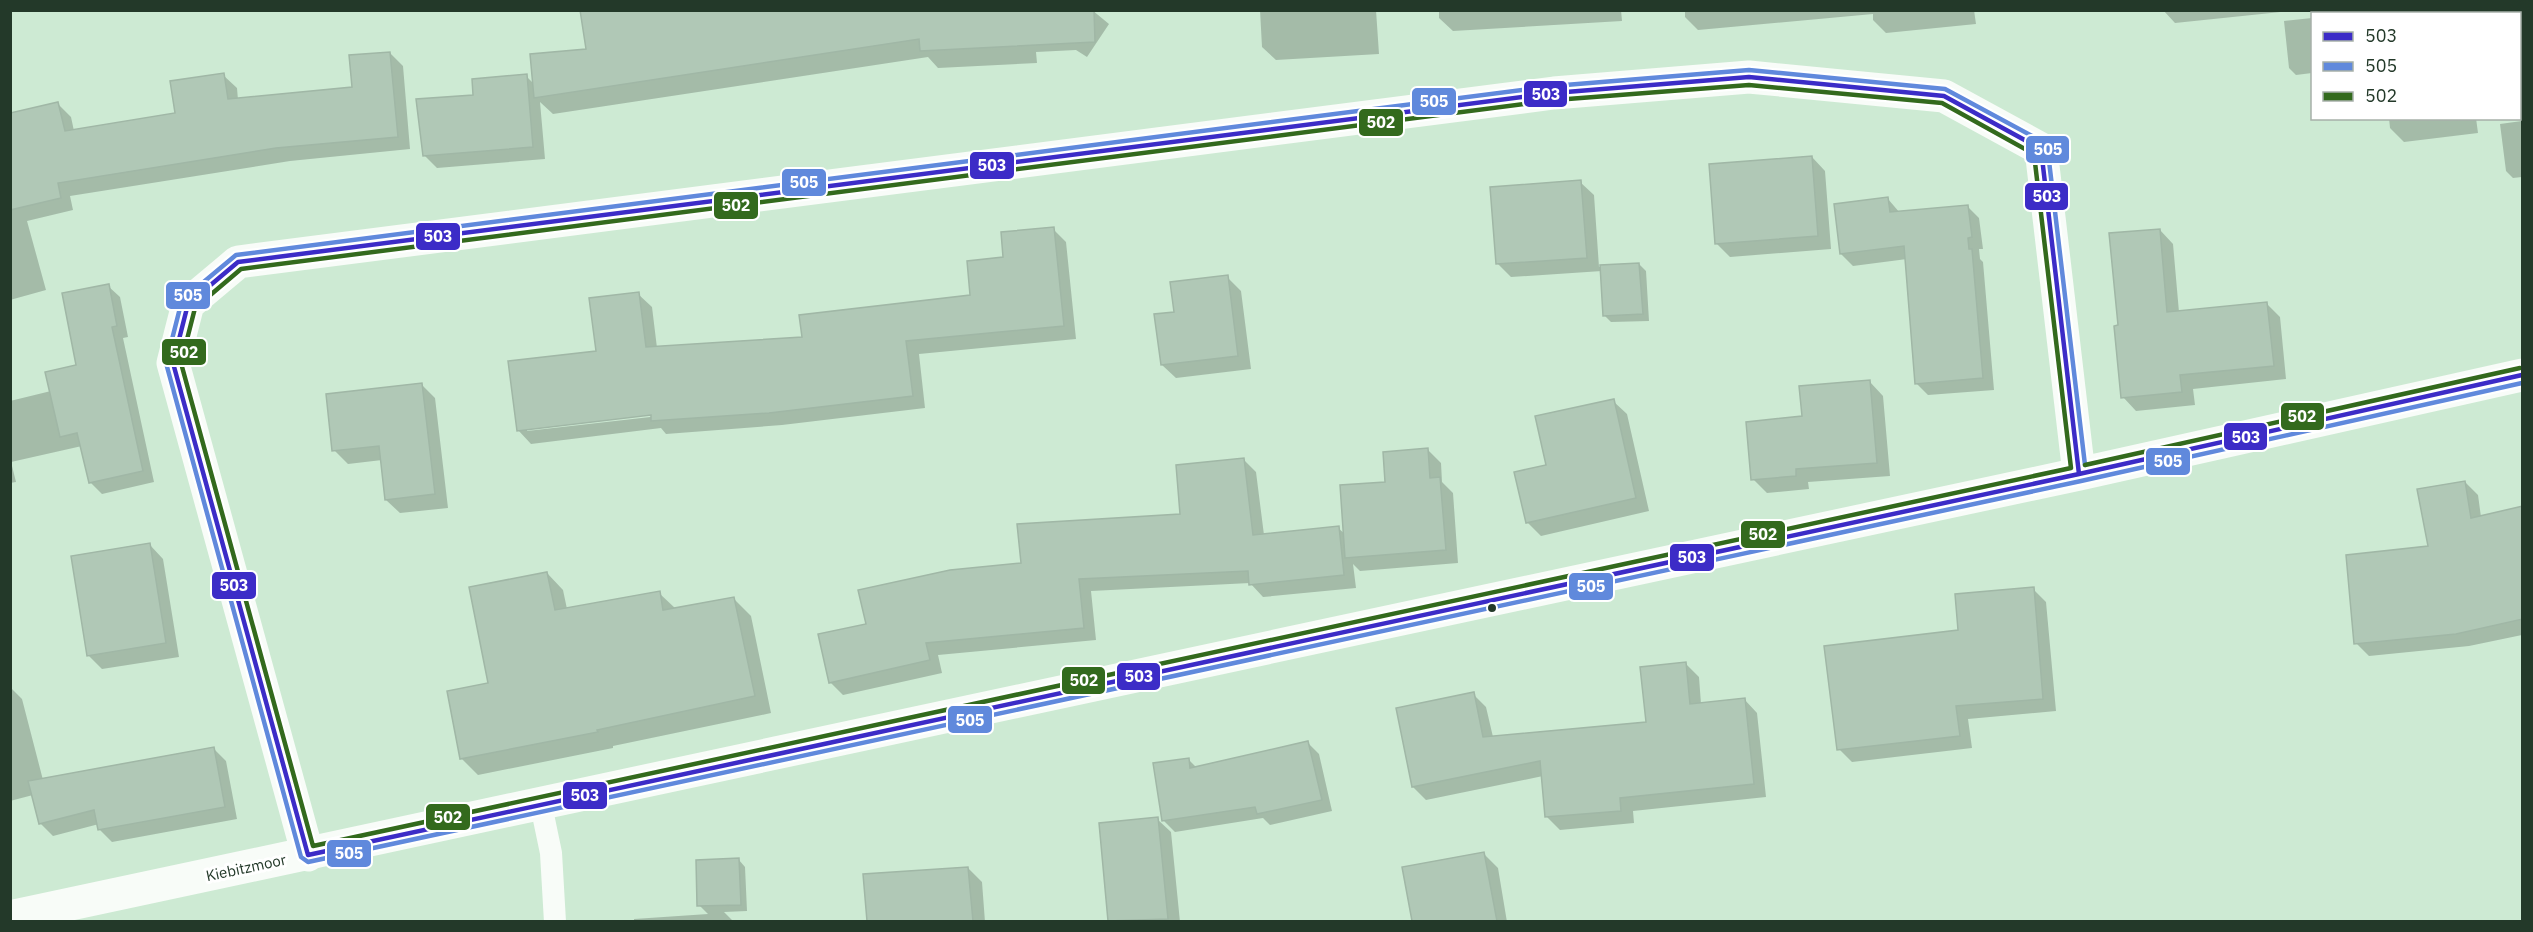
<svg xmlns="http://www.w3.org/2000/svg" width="2533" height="932" font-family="'IBM Plex Sans',sans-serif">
  <rect width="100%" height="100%" fill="#cdead3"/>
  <path fill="#0003" fill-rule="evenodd" d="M1092 10 1109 24 1087 57 1076 50 1036 52 1037 63 938 68 928 57 553 114 540 102 545 159 437 168 424 155 475 96 526 76 534 84Z
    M1260 10H1376L1379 54 1276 60 1262 47Z
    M1439 10H1621L1622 21 1453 31 1439 18Z
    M1685 10H1974L1976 24 1886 33 1873 20V14L1698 30 1685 17Z
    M2163 10H2290V11L2175 23Z
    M2312 18V73L2296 75 2289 68 2284 21Z
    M390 53 403 66 410 149 290 161 70 196 73 210 27 221 46 290 10 300V114L58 104 71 117 74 131 177 115 223 75 237 88 238 100 354 88Z
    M2389 118H2476L2478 133 2404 142 2390 128Z
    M2522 121V177L2513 178 2506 171 2500 124Z
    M1812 157 1825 171 1831 249 1730 257 1716 243Z
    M1580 182 1594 195 1599 267 1639 264 1646 271 1649 321 1611 322 1605 316 1602 271 1511 277 1497 263Z
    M1888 199 1900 213 1968 207 1979 218 1983 249H1979L1980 259 1983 262 1994 390 1928 395 1916 383 1907 259 1853 266 1841 254Z
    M1053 229 1066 242 1076 339 919 354 925 408 782 425 666 434 661 428 531 444 518 430 597 352 638 294 652 307 657 348 804 338 972 296 1005 258ZM658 413 659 416 527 431V428Z
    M2160 230 2173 244 2179 312 2266 303 2280 317 2286 379 2193 389 2195 405 2136 411 2123 397 2120 327Z
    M1227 277 1241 291 1251 369 1176 378 1162 365 1176 313Z
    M108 286 120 297 128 337 123 338 154 482 102 494 91 483 82 446 11 462 16 482 10 483V401L51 391 78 366Z
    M1870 382 1883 396 1890 476 1808 482 1809 489 1767 493 1753 479 1803 417Z
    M422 385 435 398 448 508 400 513 386 500 382 460 348 464 334 450Z
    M1613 401 1627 414 1649 511 1541 536 1527 522 1548 467Z
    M1427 449 1441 463 1442 482 1453 493 1458 563 1360 571 1353 564 1356 588 1263 597 1250 583 1091 591 1096 640 938 655 942 673 843 695 830 682 868 625 1023 564 1182 515 1244 460 1256 472 1264 535 1338 528 1345 534 1387 483Z
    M2465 482 2478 495 2481 517 2522 508V635L2469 646 2369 656 2356 643 2429 548Z
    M150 545 163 559 179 657 102 669 88 655Z
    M547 573 563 590 567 609 659 593 676 609 734 599 751 616 771 713 613 746V748L478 775 461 758 489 684Z
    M2033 589 2046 602 2056 711 1968 719 1972 748 1852 762 1839 749 1960 632Z
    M1686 664 1699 677 1701 704 1744 699 1757 713 1766 797 1633 811 1634 823 1560 830 1547 817 1543 776 1426 800 1413 787 1473 694 1486 707 1493 737 1648 723Z
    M10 687 22 699 43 780 213 748 226 761 237 819 112 842 100 830 99 824 53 836 40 823 33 795 10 801Z
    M1307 742 1319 754 1332 811 1270 825 1263 818 1175 832 1164 821 1155 765 1188 759 1197 768Z
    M1157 819 1171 832 1180 922H1110L1100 824Z
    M1484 854 1498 868 1507 922H1414L1404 868Z
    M739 860 745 867 747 911 724 912 734 922H634V919L708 914 699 905Z
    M968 868 982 882 985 922H869L865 875Z"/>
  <path fill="#b0c8b6" stroke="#a0b7a6" stroke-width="1.5" d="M580 10H1094L1095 42 920 51 919 39 534 98 530 54 586 49Z
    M390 52 398 137 276 148 58 183 61 198 10 210V113L58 102 65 131 175 113 170 81 224 73 228 99 352 87 349 55Z
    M527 74 533 147 423 156 416 99 473 95 472 79Z
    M1812 156 1818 236 1715 244 1709 164Z
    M1581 180 1587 258 1496 264 1490 187Z
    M1888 197 1890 212 1968 205 1972 237 1968 238 1969 249H1972L1983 378 1915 384 1904 246 1840 254 1834 204Z
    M1054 227 1064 326 906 341 913 396 769 413 651 421V415L517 431 508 361 596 351 589 298 639 292 646 347 802 337 799 315 970 295 967 261 1003 257 1001 232Z
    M2160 229 2167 312 2267 302 2274 366 2180 375 2182 392 2121 398 2114 326 2118 325 2109 233Z
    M1639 263 1643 314 1603 316 1600 265Z
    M1228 275 1238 356 1161 365 1154 314 1174 312 1170 282Z
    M109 284 117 326 112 327 143 471 89 483 77 433 60 437 45 372 76 365 62 293Z
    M1870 380 1877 463 1796 469V476L1751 480 1746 422 1802 416 1799 386Z
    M422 383 435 494 385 500 379 446 332 451 326 394Z
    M1614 399 1636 498 1526 523 1514 472 1546 465 1535 416Z
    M1428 448 1430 478 1440 477 1446 550 1345 558 1340 485 1385 482 1383 452Z
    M1244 458 1253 535 1339 526 1344 575 1249 585 1248 571 1079 579 1084 628 926 643 930 660 829 683 818 634 866 624 858 590 950 570 1021 563 1017 524 1180 514 1176 465Z
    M2465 481 2471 518 2523 506V619L2456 634 2354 644 2346 555 2428 546 2417 489Z
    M150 543 166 643 87 656 71 556Z
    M547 572 555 610 660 591 663 610 734 597 755 696 597 730 598 732 460 759 447 691 488 683 469 587Z
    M2034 587 2043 699 1956 706 1960 736 1837 750 1824 646 1958 630 1955 594Z
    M1686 662 1690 704 1745 698 1754 784 1620 798 1621 811 1545 817 1540 761 1412 787 1396 708 1474 692 1483 737 1646 722 1640 667Z
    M1308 741 1322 800 1257 814 1255 807 1162 821 1153 763 1189 758 1190 768Z
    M214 747 225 807 98 830 94 810 39 824 28 781Z
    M1158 817 1168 919 1108 921 1099 823Z
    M1484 852 1497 921H1412L1402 867Z
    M739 858 741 905 697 906 696 860Z
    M968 867 973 921H867L863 874Z"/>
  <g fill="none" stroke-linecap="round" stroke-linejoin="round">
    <path stroke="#f8fcf8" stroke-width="22" d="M541 805 551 853 555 922"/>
    <path stroke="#f8fcf8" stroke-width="33" d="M308 855 173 363 188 304 238 262 1554 93 1749 77 1944 96 2041 149 2079 474
      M10 917 2079 474 2522 375"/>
    <g stroke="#fff" stroke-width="9">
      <path id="bus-1" d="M308 855 173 363 188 304 238 262 1554 93 1749 77 1944 96 2041 149 2079 474
        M308 855 2079 474 2522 375"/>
    </g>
    <g stroke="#fff" stroke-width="9">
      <path id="bus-2" d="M2085 465 2047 144 1945 89 1749 70 1553 86 236 255 182 300 166 363 301 857 308 862 2081 481 2522 383"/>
    </g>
    <g stroke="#fff" stroke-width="9">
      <path id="bus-3" d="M1749 85 1942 103 2034 154 2071 468 313 846 181 363 195 308 241 269 1555 100Z
        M2085 465 2520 368"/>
    </g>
    <use href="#bus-1" stroke="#3c2cc7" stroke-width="4.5"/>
    <use href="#bus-2" stroke="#6089dc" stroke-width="4.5"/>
    <use href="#bus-3" stroke="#336a1d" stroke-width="4.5"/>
  </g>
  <circle fill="#233929" stroke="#fff" stroke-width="2" cx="1492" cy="608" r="5"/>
  <g text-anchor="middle" stroke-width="6" stroke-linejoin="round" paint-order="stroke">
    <g font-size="15" fill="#233929" stroke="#fff">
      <text transform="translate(246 868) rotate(-12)" y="5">Kiebitzmoor</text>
    </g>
  </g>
  <g stroke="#fff" stroke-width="2">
    <rect x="1523" y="80" width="45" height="28" rx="6" fill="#3c2cc7"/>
    <rect x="1411" y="87" width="46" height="29" rx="6" fill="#6089dc"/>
    <rect x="1358" y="108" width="46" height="29" rx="6" fill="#336a1d"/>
    <rect x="2025" y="135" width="45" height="29" rx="6" fill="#6089dc"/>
    <rect x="969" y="151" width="46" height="29" rx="6" fill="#3c2cc7"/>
    <rect x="781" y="168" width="46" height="29" rx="6" fill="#6089dc"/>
    <rect x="2024" y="182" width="45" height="29" rx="6" fill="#3c2cc7"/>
    <rect x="713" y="191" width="46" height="29" rx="6" fill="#336a1d"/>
    <rect x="415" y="222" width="46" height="29" rx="6" fill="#3c2cc7"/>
    <rect x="165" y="281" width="46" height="29" rx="6" fill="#6089dc"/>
    <rect x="161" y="338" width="46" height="28" rx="6" fill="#336a1d"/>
    <rect x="2280" y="402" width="45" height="29" rx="6" fill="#336a1d"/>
    <rect x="2223" y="422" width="45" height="29" rx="6" fill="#3c2cc7"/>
    <rect x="2145" y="447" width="46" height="29" rx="6" fill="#6089dc"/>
    <rect x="1740" y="520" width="46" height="29" rx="6" fill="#336a1d"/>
    <rect x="1669" y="543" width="46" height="29" rx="6" fill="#3c2cc7"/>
    <rect x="211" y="571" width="46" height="29" rx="6" fill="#3c2cc7"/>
    <rect x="1568" y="572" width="46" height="29" rx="6" fill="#6089dc"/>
    <rect x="1116" y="662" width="45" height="29" rx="6" fill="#3c2cc7"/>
    <rect x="1061" y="666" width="45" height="29" rx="6" fill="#336a1d"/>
    <rect x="947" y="705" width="46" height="29" rx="6" fill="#6089dc"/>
    <rect x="562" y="781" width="46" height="29" rx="6" fill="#3c2cc7"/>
    <rect x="425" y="803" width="46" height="28" rx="6" fill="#336a1d"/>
    <rect x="326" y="839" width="46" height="29" rx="6" fill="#6089dc"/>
  </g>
  <g font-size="16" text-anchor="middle" font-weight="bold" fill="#fff">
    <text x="1546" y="100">503</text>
    <text x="1434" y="107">505</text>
    <text x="1381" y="128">502</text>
    <text x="2048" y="155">505</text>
    <text x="992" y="171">503</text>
    <text x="804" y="188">505</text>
    <text x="2047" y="202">503</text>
    <text x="736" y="211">502</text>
    <text x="438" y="242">503</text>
    <text x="188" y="301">505</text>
    <text x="184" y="358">502</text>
    <text x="2302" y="422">502</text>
    <text x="2246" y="443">503</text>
    <text x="2168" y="467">505</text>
    <text x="1763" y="540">502</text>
    <text x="1692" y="563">503</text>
    <text x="234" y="591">503</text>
    <text x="1591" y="592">505</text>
    <text x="1139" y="682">503</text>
    <text x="1084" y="686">502</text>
    <text x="970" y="726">505</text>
    <text x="585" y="801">503</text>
    <text x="448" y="823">502</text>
    <text x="349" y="859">505</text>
  </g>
  <rect width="2533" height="932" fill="none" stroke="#233929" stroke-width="24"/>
  <rect x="2311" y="12" width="210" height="108" fill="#ffffff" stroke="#a7b0a9" stroke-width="1.5"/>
  <rect x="2323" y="32" width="30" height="9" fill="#3c2cc7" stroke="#a7b0a9" stroke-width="1.5"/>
  <text x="2365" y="42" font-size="18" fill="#233929">503</text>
  <rect x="2323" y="62" width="30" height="9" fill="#6089dc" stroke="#a7b0a9" stroke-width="1.5"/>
  <text x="2365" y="72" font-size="18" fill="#233929">505</text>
  <rect x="2323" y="92" width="30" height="9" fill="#336a1d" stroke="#a7b0a9" stroke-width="1.5"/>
  <text x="2365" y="102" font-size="18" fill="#233929">502</text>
</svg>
